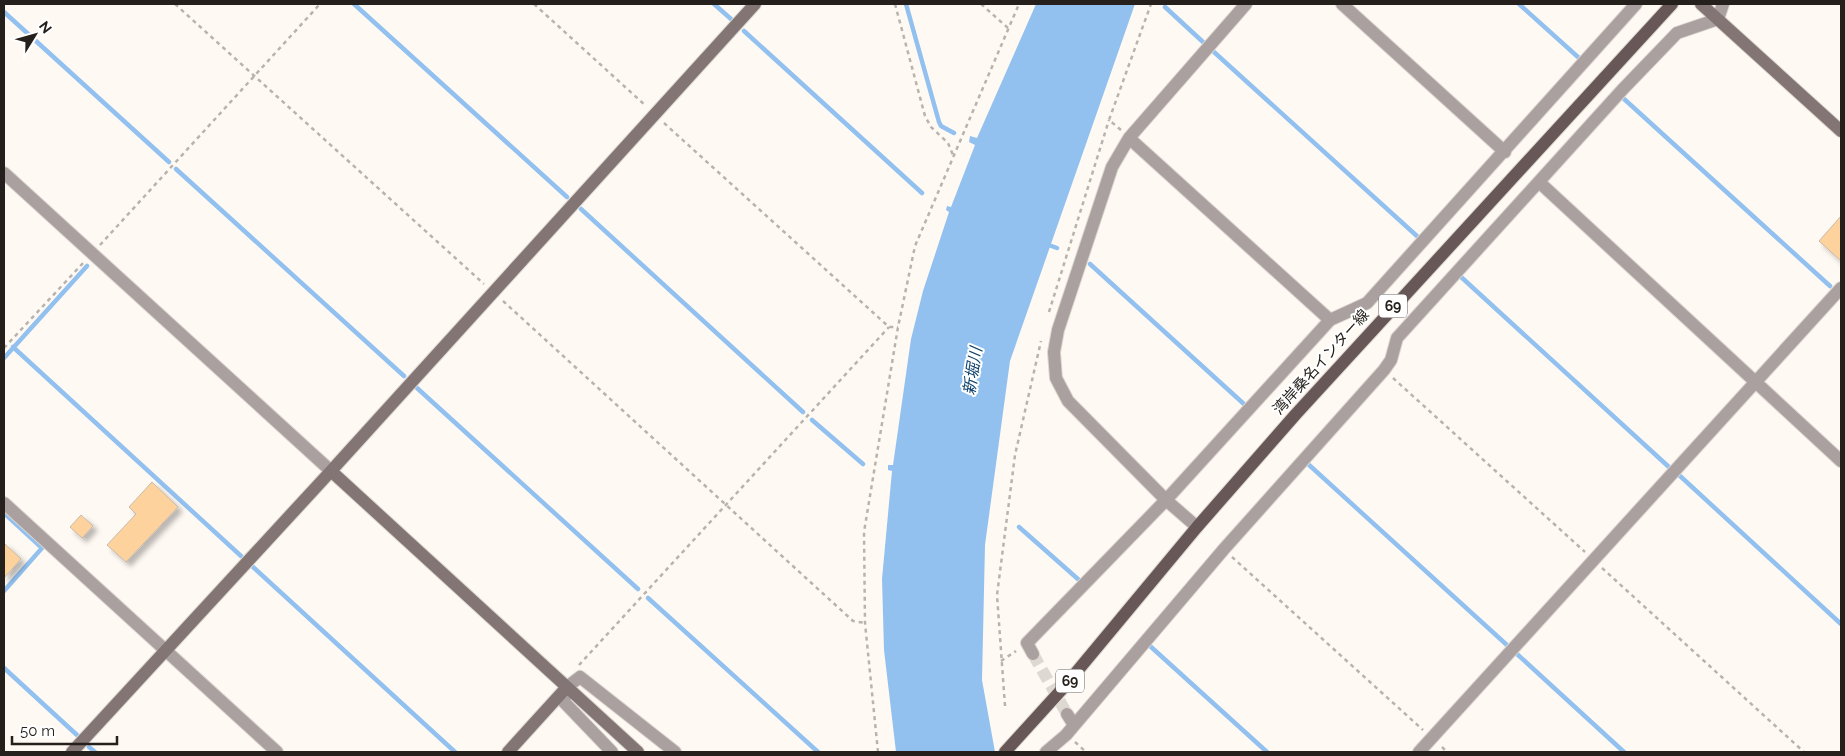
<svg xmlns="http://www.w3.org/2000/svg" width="1845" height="756" font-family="Raleway,'Noto Sans JP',sans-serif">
  <defs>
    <filter id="shadow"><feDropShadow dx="4.5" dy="4.5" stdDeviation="2.5" flood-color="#0004"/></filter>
  </defs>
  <rect width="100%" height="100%" fill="#fff9f3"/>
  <path fill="#92c1f0" d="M1036 4H1135L1010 361 985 545 982 680 995 752H896L884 650 882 579 892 471 888 470V465H893L911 339 923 291 949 212 946 210 947 206 951 207 975 145 969 142 970 136 977 138Z"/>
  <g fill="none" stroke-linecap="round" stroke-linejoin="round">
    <path stroke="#92c1f0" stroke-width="4.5" d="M354 4 567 197
      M714 4 731 19
      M906 4 939 122 941 126 954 133
      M1519 4 1579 58
      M1165 7 1203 42
      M4 12 169 162
      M744 31 922 193
      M1214 52 1418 237
      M1623 98 1830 286
      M176 169 404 376
      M581 209 803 412
      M1046 244 1057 248
      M1090 264 1245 405
      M1460 276 1670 468
      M13 347 241 556
      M4 358 87 266
      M417 388 638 589
      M812 420 863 464
      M1308 464 1508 646
      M1679 475 1841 624
      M4 513 42 548 4 591
      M1019 527 1079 580
      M253 567 455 752
      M648 598 818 752
      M1150 646 1267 752
      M1517 654 1624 752
      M4 668 77 735
      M89 747 95 752"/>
  </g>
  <path fill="#fed29d" stroke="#c6baab" filter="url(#shadow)" d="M1841 216V261L1819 241Z
    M152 482 178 507 126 562 107 545 136 514 129 507Z
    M81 515 93 526 82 538 70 527Z
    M4 543 21 559 4 578Z"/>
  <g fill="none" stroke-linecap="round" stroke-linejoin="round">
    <path stroke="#ded8d3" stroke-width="12" stroke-dasharray="12 6" stroke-linecap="butt" d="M1033 654 1067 714"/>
    <g stroke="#dcd6d0" stroke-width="14">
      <path id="street" d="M1342 4 1505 152
        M1129 138 1330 320
        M4 173 331 471
        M1539 182 1841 461
        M4 503 277 752
        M1197 527 1166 500 1068 401 1056 378 1054 352 1058 330 1112 167 1129 138 1246 4
        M1033 654 1027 643 1166 500 1330 320 1367 303 1636 4
        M1067 714 1074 725
        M612 752 564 702 567 687 580 677 675 752
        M1046 752 1066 735 1224 549 1384 370 1391 360 1397 338 1623 89 1677 33 1718 19 1723 4
        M1419 752 1841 288"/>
    </g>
    <g stroke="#dcd6d0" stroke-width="14">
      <path id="secondary" d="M1701 4 1841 131
        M331 471 638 752
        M72 752 331 471 755 4
        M508 752 567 687"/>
    </g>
    <g stroke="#dcd6d0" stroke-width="14">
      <path id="primary" d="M1005 752 1064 687 1197 527 1296 414 1672 4"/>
    </g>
    <path stroke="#b8b3ad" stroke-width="2.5" stroke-dasharray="4 4" stroke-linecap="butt" d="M175 4 484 284
      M534 4 646 106
      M895 4 925 116 931 127 948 143 953 155
      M981 4 1008 28
      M664 123 889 327H898
      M1121 130 1109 120 1151 4
      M100 245 320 4
      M503 301 853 621 865 623
      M1049 312 1109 120
      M4 348 84 262
      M1393 378 1585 552
      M1232 557 1423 730
      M1602 568 1804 752
      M1001 661 1016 651
      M579 665 889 327
      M1005 706 997 595 1015 455 1041 341
      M1075 742 1086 752
      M1442 747 1447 752
      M878 752 865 623 864 532 898 327 915 246 1019 4"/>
    <use href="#street" stroke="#a9a09f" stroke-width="12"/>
    <use href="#secondary" stroke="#827574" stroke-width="12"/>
    <use href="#primary" stroke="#675756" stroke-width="12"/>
  </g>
  <g text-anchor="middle" stroke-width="4" stroke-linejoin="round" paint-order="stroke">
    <g fill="#fff" stroke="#66635f" stroke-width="1">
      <rect x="1379" y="294.5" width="28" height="23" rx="4"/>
      <rect x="1056" y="669.5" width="28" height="23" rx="4"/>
    </g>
    <g font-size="14" font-weight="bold" fill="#25201b">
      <text x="1393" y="311">69</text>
      <text x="1070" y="686">69</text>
    </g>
    <g font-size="15" fill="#25201b" stroke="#fff">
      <text transform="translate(1321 362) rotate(-48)" y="5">湾岸桑名インター線</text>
    </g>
    <g font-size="16" font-style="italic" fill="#0f426d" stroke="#fff">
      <text transform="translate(972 371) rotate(-81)" y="6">新堀川</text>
    </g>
  </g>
  <rect width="1845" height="756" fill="none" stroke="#25201b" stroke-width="10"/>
  <g transform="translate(35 35) rotate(53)" stroke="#ffffff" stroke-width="4" paint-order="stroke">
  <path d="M0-4L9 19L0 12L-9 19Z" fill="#25201b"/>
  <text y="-8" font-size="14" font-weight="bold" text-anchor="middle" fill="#25201b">N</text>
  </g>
  <path d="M12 736v8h105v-8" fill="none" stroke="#25201b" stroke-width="2.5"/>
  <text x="20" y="736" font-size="15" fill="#25201b" stroke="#ffffff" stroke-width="4" paint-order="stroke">50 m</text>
</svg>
